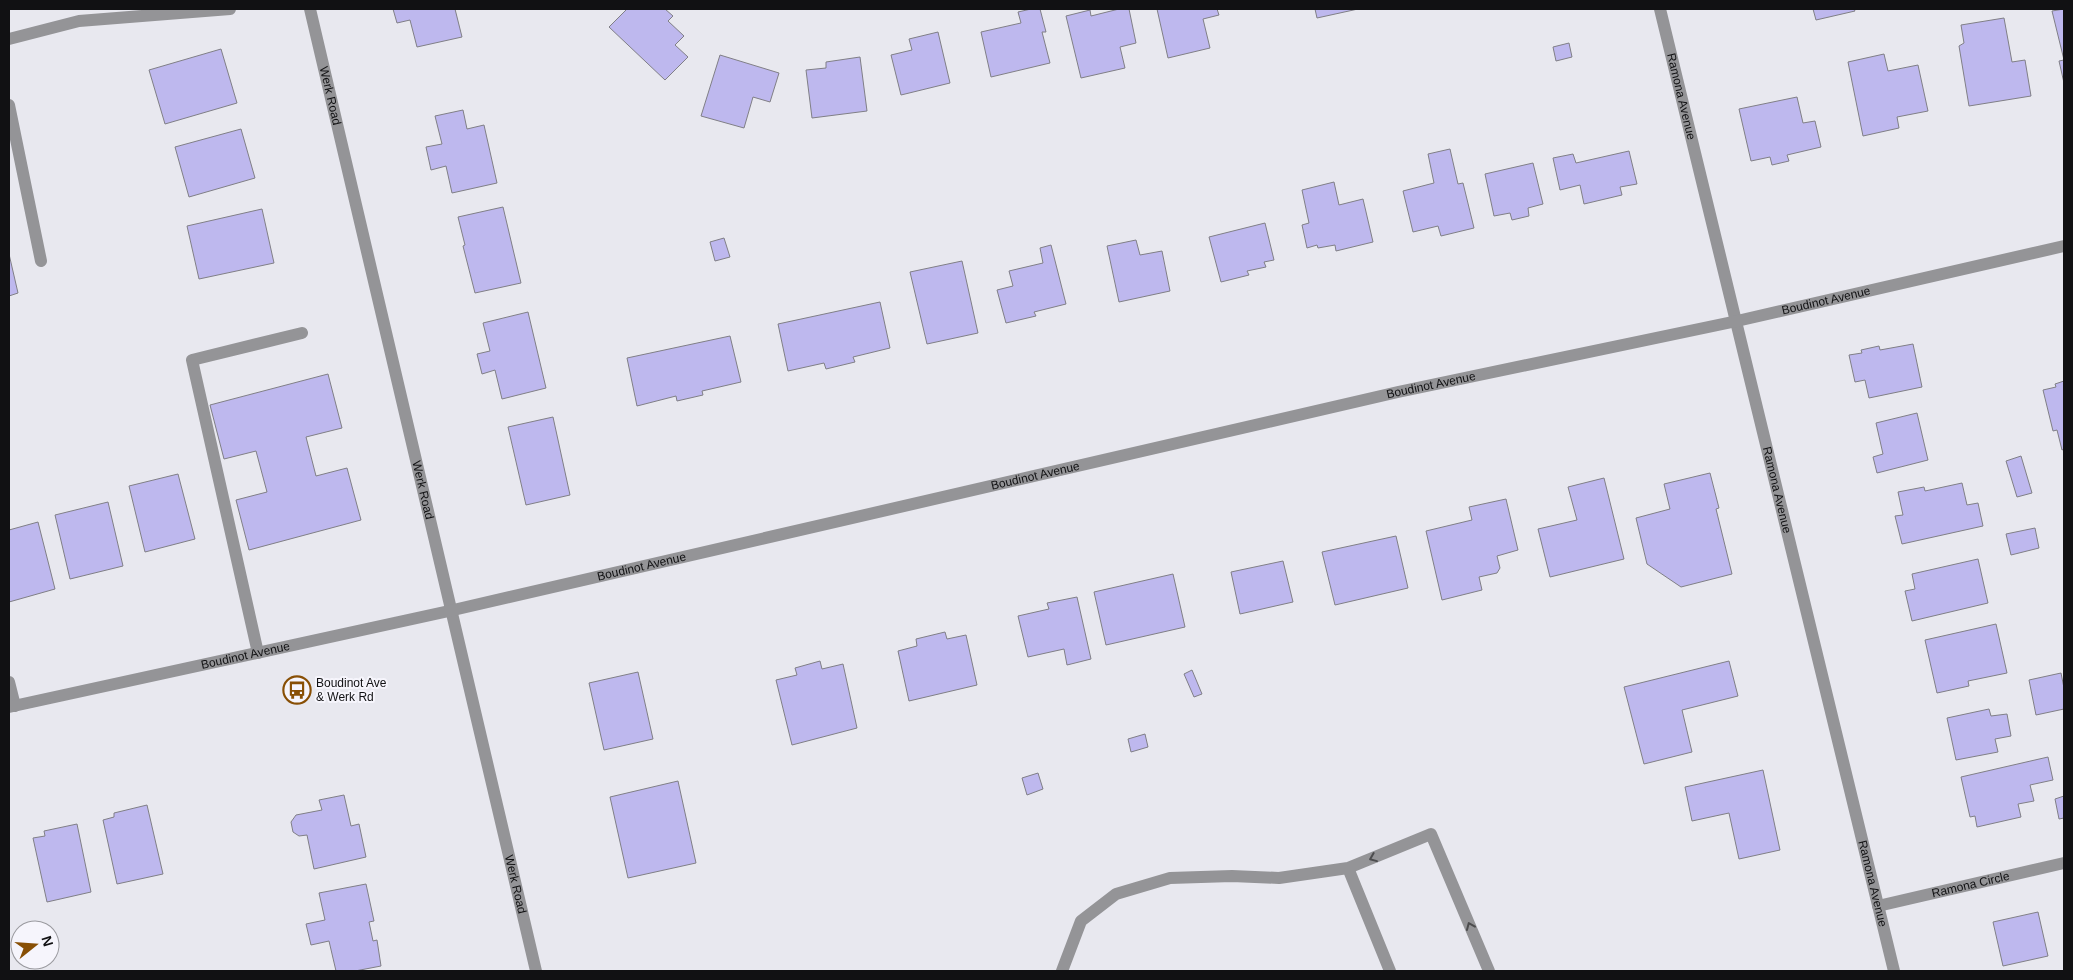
<svg xmlns="http://www.w3.org/2000/svg" width="2073" height="980" font-family="Helvetica,sans-serif">
  <rect width="100%" height="100%" fill="#e8e8ef"/>
  <path fill="#beb8ee" stroke="#807f86" d="M393 9H455L462 37 417 47 410 20 397 23Z
    M627 9H665L673 16 668 21 684 36 675 45 688 57 665 80 609 27Z
    M1031 9H1040L1046 32H1042L1050 63 991 77 981 32 1021 23 1018 12Z
    M1119 9H1129L1136 43 1120 47 1125 68 1081 78 1066 16 1090 10 1091 16Z
    M1157 9H1217L1219 15 1203 19 1210 48 1168 58Z
    M1315 9H1358L1317 18Z
    M1813 9H1854L1855 11 1816 20Z
    M2064 9V83L2059 61 2064 60 2052 11Z
    M2004 18 2012 62 2025 60 2031 96 1969 106 1959 46 1964 43 1961 25Z
    M938 32 950 83 901 95 891 55 912 50 909 39Z
    M1569 43 1572 57 1556 61 1553 47Z
    M221 49 237 103 165 124 149 70Z
    M1884 54 1888 71 1918 65 1928 111 1897 117 1899 128 1863 136 1848 62Z
    M720 55 779 73 770 102 753 97 744 128 701 116Z
    M860 57 867 111 812 118 806 70 826 68V62Z
    M1797 97 1803 123 1815 121 1821 147 1787 155 1789 161 1772 165 1770 157 1751 161 1739 109Z
    M463 110 467 129 484 125 497 183 452 193 446 166 431 170 426 147 442 144 435 116Z
    M241 129 255 178 189 197 175 147Z
    M1450 149 1458 184 1463 183 1474 228 1441 236 1438 226 1413 232 1403 191 1434 183 1428 154Z
    M1629 151 1637 184 1620 187 1622 195 1584 204 1580 185 1560 190 1553 158 1573 154 1576 163Z
    M1533 163 1543 204 1528 208 1529 216 1512 220 1510 213 1494 216 1485 174Z
    M1334 182 1339 205 1363 199 1373 242 1336 251 1335 245 1318 248 1317 245 1307 248 1302 225 1309 223 1302 190Z
    M503 207 521 283 475 293 463 246 465 245 458 217Z
    M262 209 274 263 199 279 187 226Z
    M1265 223 1274 260 1264 262 1266 267 1247 271 1249 275 1221 282 1209 237Z
    M724 238 730 257 715 261 710 242Z
    M1136 240 1140 255 1162 251 1170 291 1119 302 1107 246Z
    M1051 245 1066 304 1034 312 1036 316 1006 323 997 290 1013 286 1009 271 1043 263 1040 248Z
    M9 254 18 293 9 296Z
    M962 261 978 333 927 344 910 272Z
    M880 302 890 348 853 357 855 362 826 369 824 363 788 371 778 324Z
    M528 312 546 388 502 399 495 370 482 374 477 354 490 351 483 323Z
    M730 336 741 382 702 391 703 395 677 401 676 396 637 406 627 358Z
    M1913 344 1922 387 1869 398 1865 380 1855 382 1849 355 1862 353 1861 350 1879 346 1880 350Z
    M328 374 342 428 306 437 316 476 347 468 361 520 249 550 236 500 267 492 256 451 224 459 210 405Z
    M2064 381V449L2062 450 2057 430 2053 431 2043 390 2056 387 2055 384Z
    M1917 413 1928 460 1877 473 1873 457 1883 454 1876 423Z
    M553 417 570 495 526 505 508 427Z
    M2021 456 2032 493 2017 497 2006 461Z
    M1710 473 1719 508 1716 509 1732 574 1681 587 1647 564 1636 518 1670 509 1664 484Z
    M178 474 195 539 145 552 129 486Z
    M1604 478 1624 559 1550 577 1538 529 1577 520 1568 487Z
    M1962 483 1967 505 1978 503 1983 526 1902 544 1895 516 1903 515 1898 492 1924 487 1925 491Z
    M1506 499 1518 550 1497 556 1500 568 1497 573 1479 577 1482 590 1442 600 1426 531 1472 520 1469 507Z
    M108 502 123 566 70 579 55 515Z
    M38 522 55 589 9 602V530Z
    M2035 528 2039 548 2011 555 2006 534Z
    M1396 536 1408 588 1335 605 1322 552Z
    M1978 559 1988 603 1912 621 1905 591 1915 589 1912 574Z
    M1283 561 1293 602 1240 614 1231 572Z
    M1173 574 1185 627 1106 645 1094 592Z
    M1077 597 1091 659 1067 665 1064 649 1028 657 1018 616 1049 609 1047 603Z
    M1996 624 2007 673 1968 681 1969 686 1937 693 1925 640Z
    M945 632 947 639 966 635 977 685 909 701 898 651 917 646 916 639Z
    M820 661 822 669 843 664 857 728 792 745 776 680 797 675 795 668Z
    M1729 661 1738 696 1682 710 1692 752 1644 764 1624 687Z
    M1192 670 1202 694 1194 697 1184 674Z
    M638 672 653 739 604 750 589 683Z
    M2061 673 2064 688V709L2036 715 2029 680Z
    M1989 709 1991 716 2007 714 2011 736 1995 739 1998 752 1956 760 1947 718Z
    M1145 734 1148 747 1131 752 1128 739Z
    M2048 757 2053 780 2030 785 2034 801 2018 804 2021 817 1977 827 1975 816 1970 817 1961 777Z
    M1763 770 1780 850 1739 859 1729 813 1692 821 1685 787Z
    M1038 773 1043 789 1027 795 1022 778Z
    M678 781 696 863 628 878 610 797Z
    M344 795 351 826 359 824 366 857 314 869 307 835 299 836 293 832 291 822 296 815 322 810 319 800Z
    M2064 796V818L2059 819 2055 799Z
    M147 805 163 874 117 884 103 820 114 817V813Z
    M77 824 91 892 47 902 33 838 45 836 44 831Z
    M366 884 374 921 369 922 373 941 377 940 381 966 355 971H336L329 941 311 945 306 924 325 920 319 893Z
    M2038 912 2048 956 2003 966 1993 922Z"/>
  <g fill="none" stroke-linecap="round" stroke-linejoin="round">
    <path stroke="#949497" stroke-width="12" d="M9 39 79 21 230 9
      M9 105 41 261
      M258 653 192 360 302 333
      M9 682 15 706
      M1062 971 1081 921 1116 894 1170 878 1232 876 1279 878 1348 868
      M1390 971 1348 868 1431 834 1489 971"/>
    <g stroke="#949497" stroke-width="12">
      <path id="s1" d="M1660 9 1894 971"/>
      <path id="s2" d="M1878 906 2064 863"/>
    </g>
    <g stroke="#949497" stroke-width="12">
      <path id="s3" d="M310 9 536 971"/>
      <path id="s4" d="M9 707 449 611 1398 392 1737 321 2064 246"/>
    </g>
  </g>
  <defs><path id="oneway-chevron" d="M-2-3.5L2.5 0L-2 3.5" fill="none" stroke-width="1.6" stroke-linecap="round" stroke-linejoin="round" transform="scale(1.25)"/></defs>
  <g stroke="#4c4c4e">
    <use href="#oneway-chevron" transform="translate(1373 858) rotate(158)"/>
    <use href="#oneway-chevron" transform="translate(1470 926) rotate(-113)"/>
  </g>
  <defs>
    <g id="bus-ring" transform="scale(1.4375)"><circle r="9.5" fill="#f6f5fc" stroke="#884f05" stroke-width="1.5"/><path d="M-5-6H5V4H4V6H2V4H-2V6H-4V4H-5ZM-3.5-4V0h7V-4ZM-3.5 1.2v1.5H-2V1.2ZM2 1.2v1.5H3.5V1.2Z" fill="#884f05"/></g>
  </defs>
  <g fill-rule="evenodd">
    <use href="#bus-ring" x="297" y="690"/>
  </g>
  <g text-anchor="middle" stroke-width="4" stroke-linejoin="round" paint-order="stroke">
    <g font-size="12" fill="#111113" stroke="#f6f5fc">
      <text dy="4" stroke="none"><textPath href="#s3" startOffset="89">Werk Road</textPath></text>
      <text dy="4" stroke="none"><textPath href="#s1" startOffset="90">Ramona Avenue</textPath></text>
      <text dy="4" stroke="none"><textPath href="#s4" startOffset="1862">Boudinot Avenue</textPath></text>
      <text dy="4" stroke="none"><textPath href="#s4" startOffset="1458">Boudinot Avenue</textPath></text>
      <text dy="4" stroke="none"><textPath href="#s4" startOffset="1052">Boudinot Avenue</textPath></text>
      <text dy="4" stroke="none"><textPath href="#s3" startOffset="494">Werk Road</textPath></text>
      <text dy="4" stroke="none"><textPath href="#s1" startOffset="495">Ramona Avenue</textPath></text>
      <text dy="4" stroke="none"><textPath href="#s4" startOffset="648">Boudinot Avenue</textPath></text>
      <text dy="4" stroke="none"><textPath href="#s4" startOffset="242">Boudinot Avenue</textPath></text>
      <text dy="4" stroke="none"><textPath href="#s3" startOffset="899">Werk Road</textPath></text>
      <text dy="4" stroke="none"><textPath href="#s1" startOffset="900">Ramona Avenue</textPath></text>
      <text dy="4" stroke="none"><textPath href="#s2" startOffset="95">Ramona Circle</textPath></text>
    </g>
    <g font-size="12" fill="#111113" stroke="#f6f5fc" text-anchor="start">
      <text x="316" y="687">Boudinot Ave<tspan x="316" dy="14">&amp; Werk Rd</tspan></text>
    </g>
  </g>
  <rect width="2073" height="980" fill="none" stroke="#111113" stroke-width="20"/>
  <g transform="translate(35 945) rotate(73)"><circle r="24" fill="#f6f5fc" stroke="#9a9a9f"/>
  <path d="M0-4L9 19L0 12L-9 19Z" fill="#884f05"/>
  <text y="-8" font-size="14" font-weight="bold" text-anchor="middle" fill="#111113">N</text>
  </g>
</svg>
